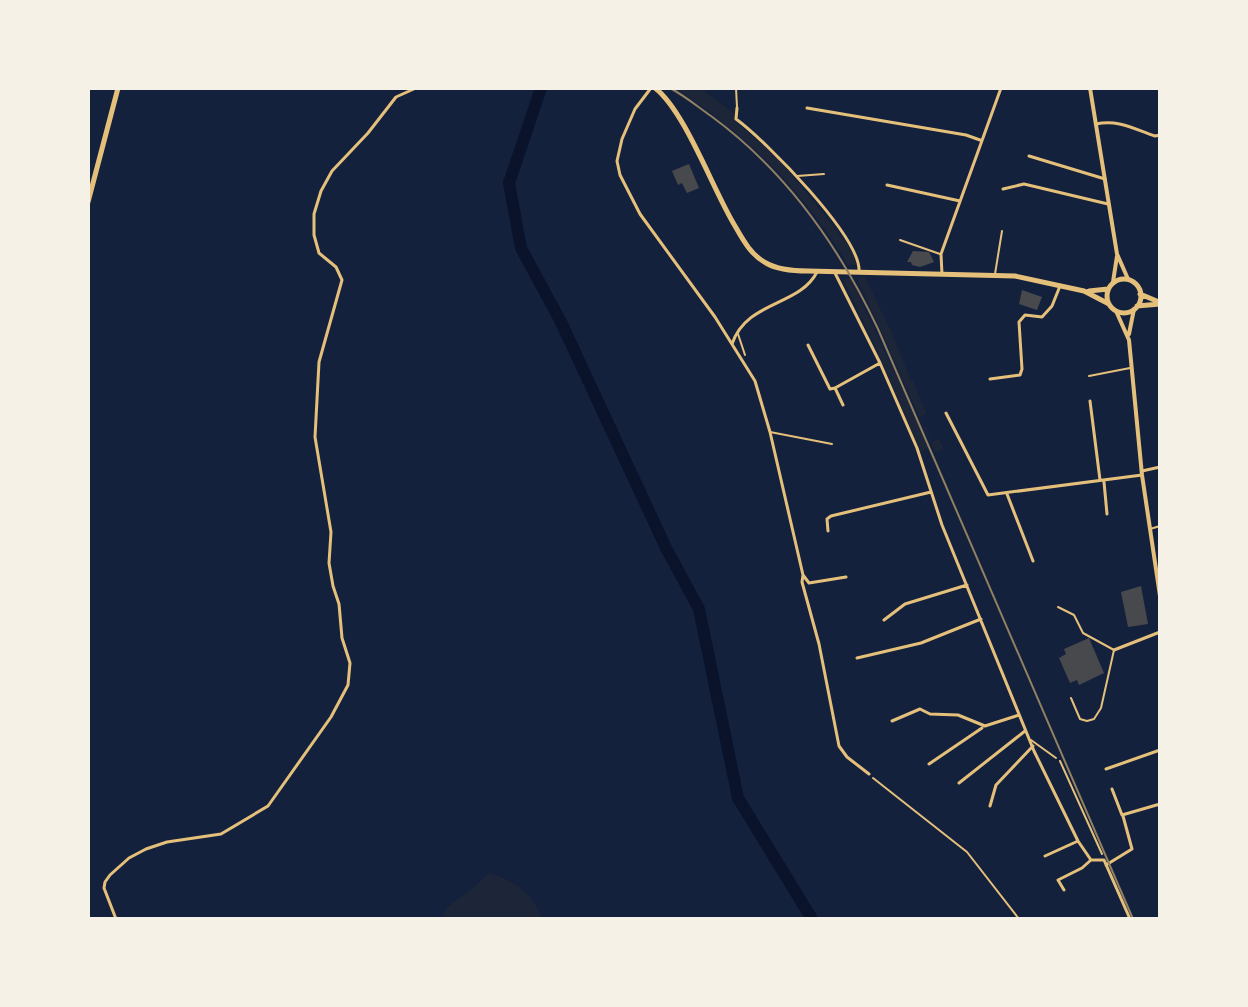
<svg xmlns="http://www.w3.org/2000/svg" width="1248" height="1007" font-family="'PT Serif',serif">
  <rect width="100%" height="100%" fill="#14213d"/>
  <path fill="#1d2539" d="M675 88H700L735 114V121L780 160 853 251 857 265H848C805 192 746 134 675 88Z
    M865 277 891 331 911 381H913L926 414 919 418 923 426 926 427 931 442 939 439 944 449 935 452 857 278Z
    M851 278 929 447 921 452 877 350 843 280Z
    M489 873C516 881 531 892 542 919H445L444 911C459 896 475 889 489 873Z"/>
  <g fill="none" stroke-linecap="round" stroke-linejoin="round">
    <path stroke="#0b132b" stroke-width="12" d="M541 88 509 183 521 248 561 322 666 548 699 609 738 798 812 919"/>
  </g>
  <path fill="#48494c" d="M689 164 699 188 687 193 682 183 678 185 672 171Z
    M913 251 929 252 934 262 920 267 912 265 911 262H907Z
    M1022 290 1042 297 1037 310 1019 304Z
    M1141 586 1148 624 1128 627 1121 592Z
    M1089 638 1104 673 1079 685 1077 680 1070 683 1059 658 1066 654 1064 649Z"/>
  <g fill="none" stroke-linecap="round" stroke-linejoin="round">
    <path stroke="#e5c07b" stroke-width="2" d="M1060 761 1102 854
      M873 778 967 852 1019 919"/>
    <path stroke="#e5c07b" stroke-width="2" d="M736 88 737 107
      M797 176 824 174
      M900 240 940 254
      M995 274 1002 231
      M738 334 745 355
      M1089 376 1130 368
      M770 432 832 444
      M1150 529 1160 526
      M1058 607 1074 615 1083 633 1114 650 1101 708 1094 719 1087 721 1080 719 1071 698
      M1031 740 1056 758"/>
    <path stroke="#e5c07b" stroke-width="3" d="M651 88 635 109 622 139 617 161 620 175 640 214 715 317 755 381 770 432 803 575 802 582 819 644 839 746 847 757 869 774
      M737 108 736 119C765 140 862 238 859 272
      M807 108 966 135 980 140
      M1096 124C1118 119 1134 129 1155 136L1160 135
      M1029 156 1105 179
      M887 185 960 201
      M1003 189 1024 184 1108 204
      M835 273 880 363 917 448 942 525 1034 751 1078 841 1091 860H1104L1130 919
      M942 274 941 254 1001 88
      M732 344C747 300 799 307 817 272
      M808 345 830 389 835 388 843 405
      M990 379 1020 375 1022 369 1019 322 1025 315 1042 317 1052 306 1060 286
      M835 388 880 363
      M1090 401 1100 480
      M946 413 988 495 1142 475
      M1142 471 1160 467
      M1104 482 1107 514
      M1007 494 1033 561
      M828 531 827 519 831 516 931 492
      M803 575 809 583 846 577
      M884 620 905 604 967 585
      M1114 650 1160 632
      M857 658 921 643 981 619
      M892 721 920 709 930 714 958 715 985 726 1019 715
      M929 764 982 728
      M1106 769 1160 750
      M959 783 1025 731
      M1112 789 1122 815 1160 804
      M990 806 996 785 1033 746
      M1045 856 1078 841
      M1106 865 1132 849 1123 816
      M1064 890 1058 880 1082 868 1091 860
      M116 919 104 888 105 882 110 875 129 858 146 849 167 842 221 834 268 806 331 717 348 685 350 663 342 638 339 604 333 586 329 563 331 532 315 437 319 362 342 280 336 267 319 253 314 235V214L321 191 332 171 368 133 396 97 416 88"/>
    <path stroke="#e5c07b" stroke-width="4" d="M1090 88 1117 254 1128 279
      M1113 282 1117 256
      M1116 311 1129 340 1142 475 1160 596
      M1129 334 1134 309"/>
    <path stroke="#e5c07b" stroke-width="5" d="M655 88C685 111 713 190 735 226 743 240 751 255 766 263 778 270 793 271 808 271L1015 276 1084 291 1109 304
      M88 202 118 88
      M1107 296a17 17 0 1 1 34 0a17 17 0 1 1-34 0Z
      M1089 291 1108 289
      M1140 294 1159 302
      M1137 306 1160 304"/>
    <path stroke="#918062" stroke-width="2" d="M670 88C685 96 698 107 711 116 786 171 839 246 878 329L1133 919"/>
  </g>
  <rect width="1248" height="1007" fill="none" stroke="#f6f1e7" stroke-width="180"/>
</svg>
